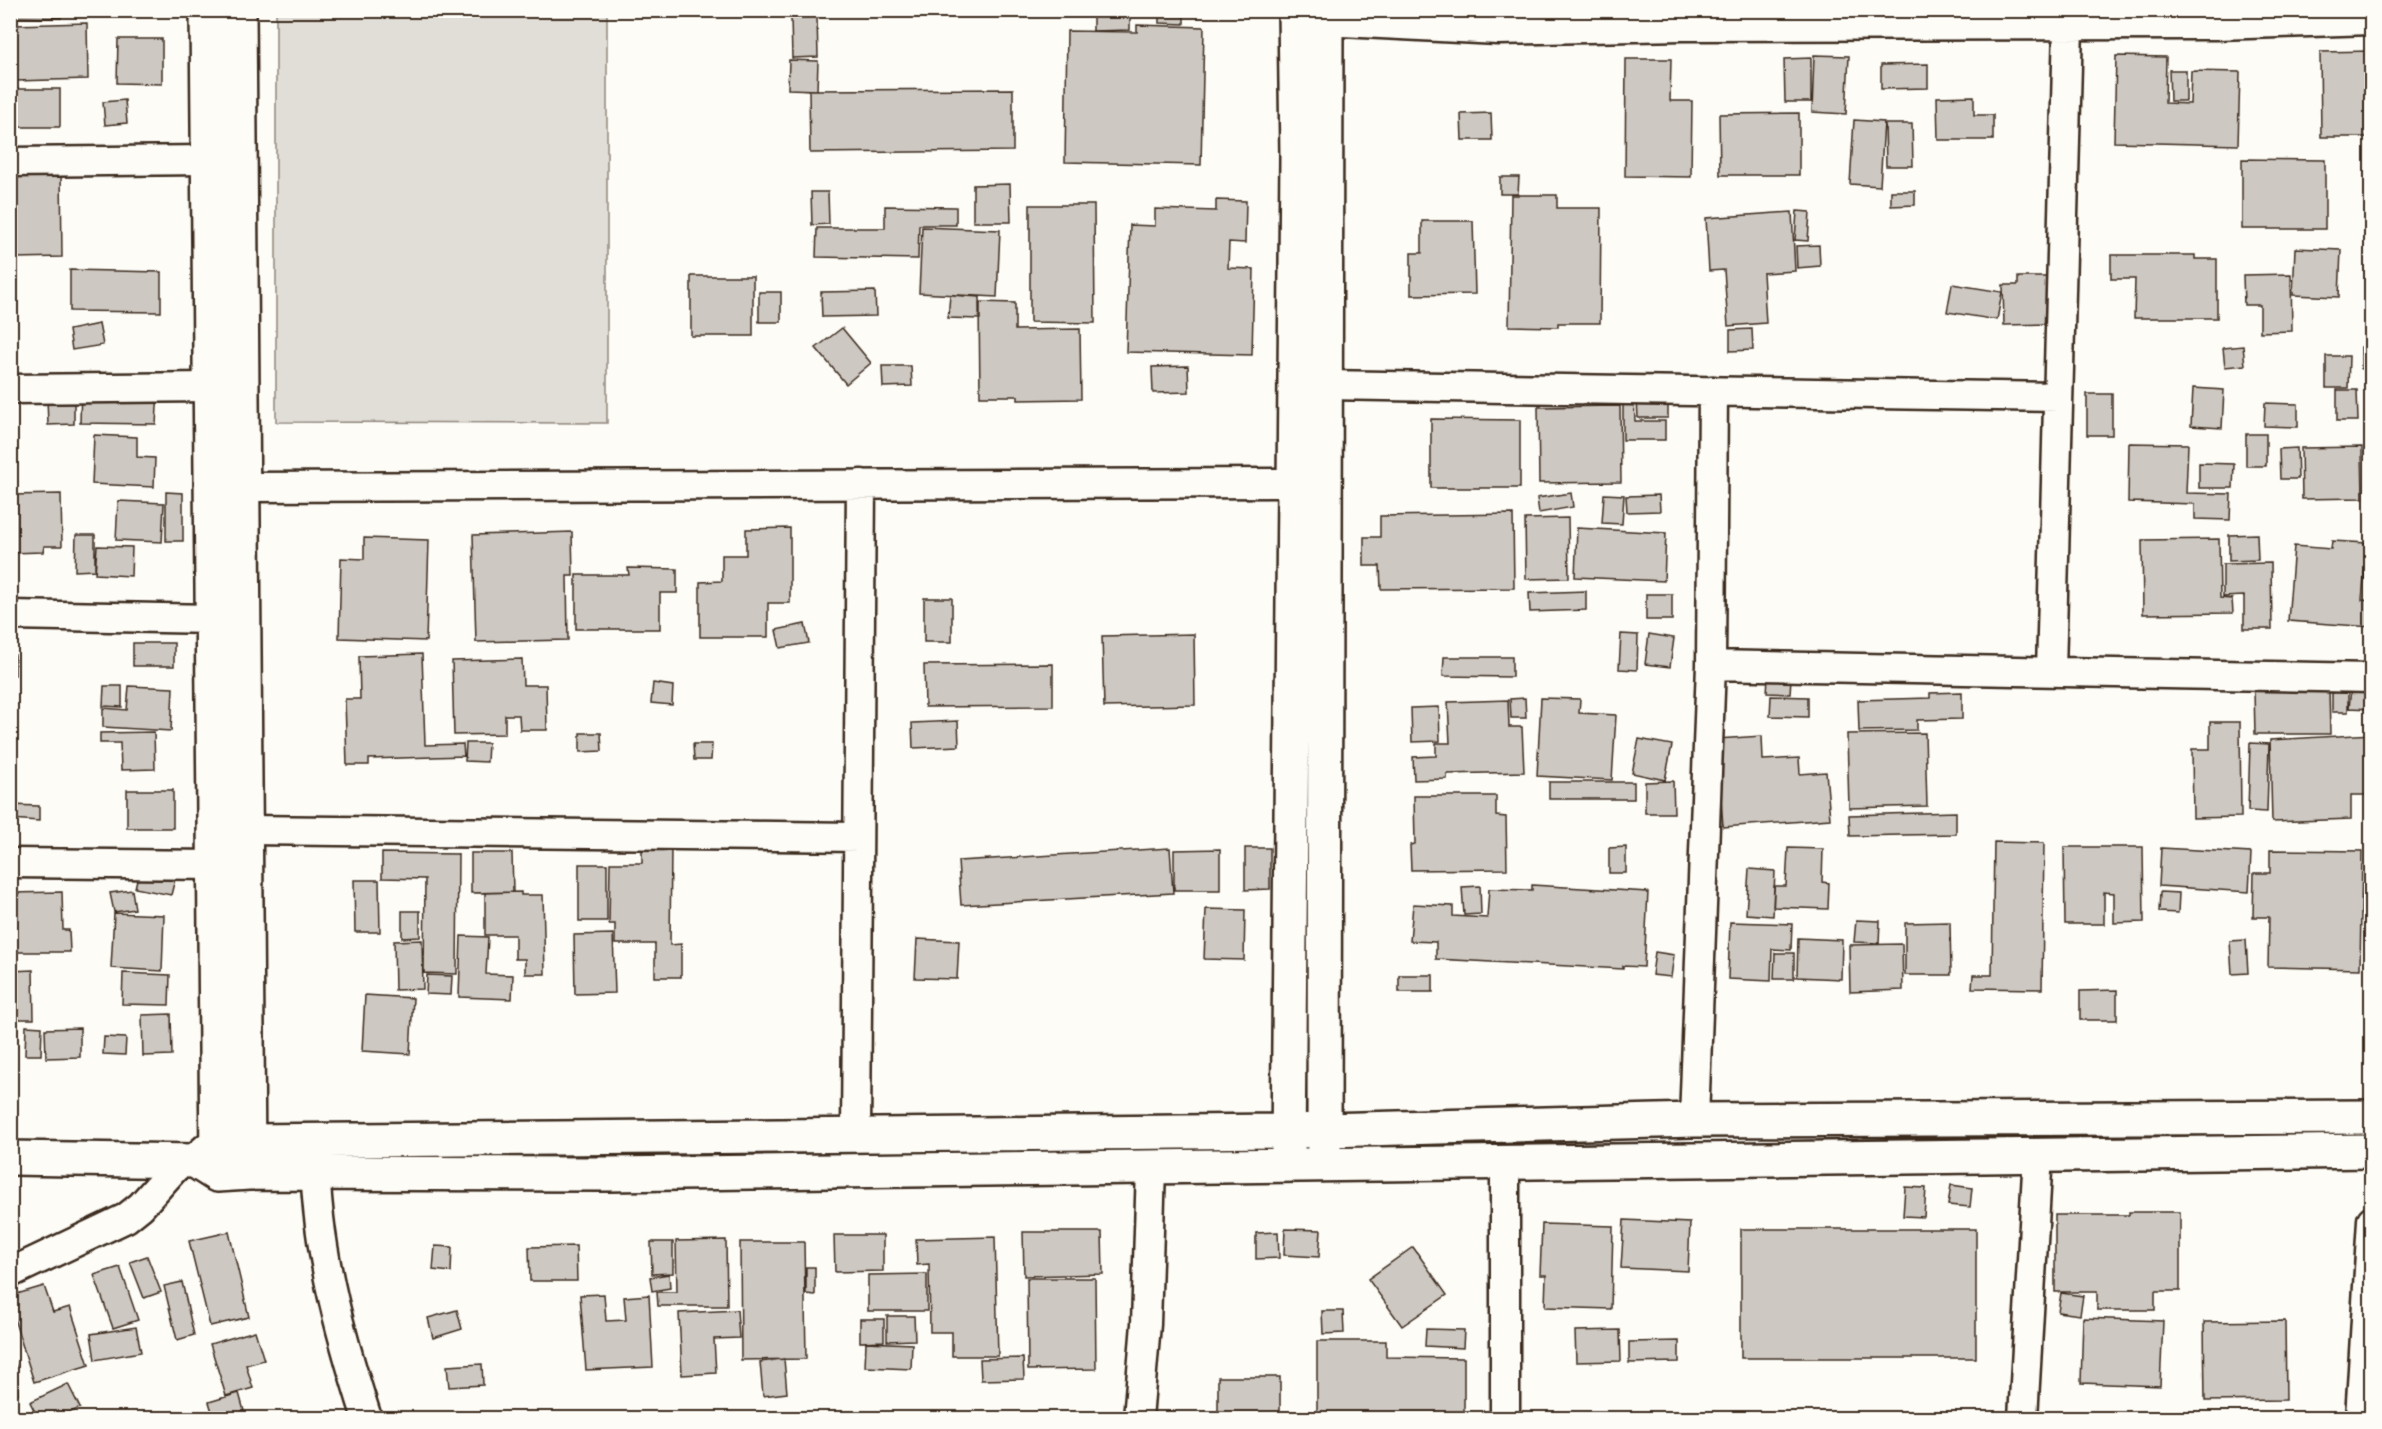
<svg xmlns="http://www.w3.org/2000/svg" width="2382" height="1429" font-family="Itim,sans-serif">
  <rect width="100%" height="100%" fill="#fdfcf7"/>
  <filter id="ink" filterUnits="userSpaceOnUse"><feTurbulence type="fractalNoise" baseFrequency=".0167" numOctaves="2"/><feDisplacementMap in="SourceGraphic" scale="12" xChannelSelector="R" yChannelSelector="G"/><feConvolveMatrix kernelMatrix="1 2 1 2 8 2 1 2 1" color-interpolation-filters="sRGB"/></filter>
  <g filter="url(#ink)">
    <path fill="#e1ded7" stroke="#8e847a" stroke-width="1.5" d="M276 11H607V423L276 422Z"/>
    <path fill="#cdc8c2" stroke="#3b2a1e" stroke-width="1.5" d="M10 10H61V18L10 17Z
      M132 10H158V13L132 12Z
      M1159 11 1184 12V24L1159 23Z
      M1130 16V30L1093 31V17Z
      M817 17 818 57 792 58 791 18Z
      M87 23 88 79 15 81 14 25Z
      M1137 25 1204 27 1201 165 1065 162 1067 31 1137 32Z
      M118 39H162V84L117 83Z
      M2372 51V137H2321L2320 52Z
      M1814 55 1849 56 1846 114 1812 112Z
      M2116 56 2166 57 2165 103 2190 104 2191 71 2240 72 2238 145 2114 142Z
      M1811 58V102H1785L1784 59Z
      M1626 59H1671L1670 101H1692L1691 177 1625 176Z
      M789 60 818 61 817 90 788 89Z
      M1928 64V88L1881 89V65Z
      M2169 70H2186V101H2170Z
      M10 89H60V127H10Z
      M1013 89V151L810 153 809 90Z
      M1974 96V115H1993V140H1938L1937 97Z
      M125 100 127 123 105 125 103 102Z
      M1491 113 1492 140H1462L1461 114Z
      M1799 113V175H1720L1719 114Z
      M1854 120 1884 122 1880 186 1850 184Z
      M1885 124H1912L1913 166H1886Z
      M2242 159 2325 160V229H2242Z
      M61 170 62 257 16 258V240H10V214H15L14 171Z
      M1500 177H1519L1518 194H1500Z
      M1010 184 1011 222H973V185Z
      M1891 191H1915V205L1891 206Z
      M811 192H828L829 224 812 225Z
      M1511 195H1557V208H1601L1600 323H1558V327L1509 326Z
      M1216 200 1246 201 1245 243 1229 242 1228 268 1254 269 1252 355 1126 352 1130 225 1155 226V209L1216 211Z
      M1030 205H1094L1095 323 1030 322Z
      M885 206 956 207V225H919L918 259 816 257 817 228H885Z
      M1797 211 1810 212 1808 241 1795 240Z
      M1792 212 1795 271 1763 273 1766 323 1728 326 1724 270 1709 271 1706 218Z
      M1422 221H1473L1475 294 1411 295V253H1422Z
      M922 227 1000 230 997 297 919 293Z
      M1819 245 1820 266 1797 268 1796 246Z
      M2295 248 2341 250 2339 297 2293 295Z
      M2111 255H2195V259H2217V318H2134L2135 279H2111Z
      M10 259H17V274H10Z
      M70 270 161 272V312L70 311Z
      M2291 274 2292 331 2260 332V305H2244L2243 275Z
      M691 276H753V336H691Z
      M2018 277H2050L2051 324 2004 325 2003 285H2018Z
      M1952 284 2002 292 1997 320 1947 312Z
      M875 291 876 316 822 317 821 292Z
      M759 292H781V322H759Z
      M950 295 980 297V319L948 318Z
      M979 302 1015 303V330L1080 329 1081 399 1018 400V396H980Z
      M10 315H13L12 346H10Z
      M99 324 103 345 72 350 69 330Z
      M842 328 871 363 846 384 816 348Z
      M1752 329 1753 350 1730 351V330Z
      M2243 346 2245 365 2225 367 2223 348Z
      M2372 346V368L2361 369V347Z
      M2326 356H2349L2348 388H2326Z
      M882 366H911L912 386 883 387Z
      M1188 366 1189 392 1153 393 1152 367Z
      M81 388 158 391 156 424 80 423Z
      M2193 388 2224 390 2222 428 2191 426Z
      M2337 390H2357L2358 421H2337Z
      M2087 394H2112V435H2087Z
      M74 397V424L48 425 47 398Z
      M1668 398V418H1638L1637 399Z
      M1623 399H1634L1635 421H1665V440H1623Z
      M2265 403 2298 404V427L2264 426Z
      M1620 406 1621 482 1539 483 1538 407Z
      M1431 419 1520 420V488H1431Z
      M2246 434H2266V466H2246Z
      M94 435 137 437V457L155 458 154 487 92 484Z
      M2129 443 2188 444 2186 493 2231 494 2230 520 2195 519V504L2128 502Z
      M2362 447 2363 498 2302 499 2301 448Z
      M2297 448 2298 479H2280L2279 449Z
      M2199 463 2234 464 2233 488H2199Z
      M166 492 183 493V541H166Z
      M1571 493 1573 507 1539 513 1537 498Z
      M61 494 62 546H44L43 552 10 553V495Z
      M1604 494 1624 495 1622 524 1602 523Z
      M1659 495 1660 511 1627 512 1626 496Z
      M118 501 164 503 162 542 116 540Z
      M1513 514 1514 588 1381 589 1380 566H1364V537H1380V516Z
      M1568 518 1569 578 1526 579 1525 519Z
      M790 528V603H768V637H700V582L722 581V555H746V529Z
      M1577 528 1666 533 1664 581 1575 577Z
      M572 532 573 576H567L568 640 476 642 473 535Z
      M2257 534 2258 560 2229 561V535Z
      M76 535H95V570L75 571Z
      M364 538 429 540 426 641 339 638 341 558 364 559Z
      M2219 539 2220 598 2232 599 2233 613 2143 614 2142 540Z
      M2332 541 2367 543 2362 600 2372 601V627L2288 621 2294 546 2331 549Z
      M97 546 132 547 131 576 95 574Z
      M2271 563 2272 629H2244V596L2223 597V564Z
      M628 568 677 569V593H660V629H576V575H629Z
      M1586 591V610L1530 612 1529 593Z
      M1646 594H1672V620H1646Z
      M924 598H952V642H924Z
      M805 624 809 643 780 648 776 630Z
      M1194 634 1195 705 1104 707 1102 636Z
      M1621 634 1638 635 1637 670 1619 669Z
      M1649 634 1674 638 1670 667 1645 664Z
      M133 643H174V666H133Z
      M422 654 425 745 463 744 464 756 369 759V765H347L345 699H360L359 656Z
      M10 655H15V675H10Z
      M1444 657H1512V677L1443 676Z
      M522 659 523 685H546L547 730H520L519 715H505V734L454 735 452 661Z
      M1053 664V706L925 707 924 665Z
      M1768 677 1791 678 1790 694 1767 693Z
      M653 683 673 686 672 705 651 703Z
      M104 686H122V707L103 706Z
      M129 686 173 688 171 731 103 727V708L127 710Z
      M2332 688 2348 689V712H2332Z
      M2351 688 2372 690V709L2349 708Z
      M2329 689 2330 734H2255L2254 690Z
      M1962 692V719L1917 720V730L1859 731 1858 700 1930 698V693Z
      M1771 696 1808 697V717L1770 716Z
      M1525 698 1526 718H1511L1510 699Z
      M1541 698 1580 699 1579 713 1616 715 1612 780 1537 776Z
      M1508 700 1509 727H1522L1524 772 1447 774V779L1414 780 1413 757 1436 756V743H1450L1448 702Z
      M1439 707 1440 741 1412 742 1411 708Z
      M958 721 959 746 913 748 912 723Z
      M2210 722H2240L2241 817 2193 818 2192 749H2210Z
      M154 732 155 769 121 770 120 743H100V733Z
      M580 733H601L602 751 580 752Z
      M1925 733 1927 806 1849 808 1847 734Z
      M2372 734V795H2351V819L2272 822 2270 740Z
      M1762 736 1763 760 1799 758 1800 774 1826 772 1830 819 1723 827 1717 739Z
      M1639 739 1672 745 1665 780 1632 773Z
      M466 743H488L487 762 465 761Z
      M2250 743 2269 744 2267 812 2248 811Z
      M693 744H712L711 760H694Z
      M1673 781 1674 813H1645V782Z
      M1549 782H1634V799H1549Z
      M127 790H173V828H127Z
      M1414 796H1496V816L1506 817 1507 869 1411 870 1410 845 1415 844Z
      M10 805 39 806V821L10 819Z
      M1956 812V834L1850 836 1849 815Z
      M1994 842 2044 843 2042 989 1972 988 1973 975H1992Z
      M1626 847V873H1609V848Z
      M2064 847H2143L2144 922 2114 923V893L2104 892V924H2065Z
      M642 848H671L670 945 681 944V977H655V944H615V924H609L610 863H642Z
      M1170 848 1173 893 961 905 958 861Z
      M1245 848H1270V889L1245 890Z
      M1788 848 1823 849 1822 882 1829 883 1828 909 1773 907 1774 886H1786Z
      M2161 848 2251 853 2249 892 2159 886Z
      M1220 849V890H1174V850Z
      M2270 850 2362 851 2360 969 2268 967 2269 917H2253L2254 873H2270Z
      M382 853 458 854 457 974 424 973 425 879 382 878Z
      M471 853H512L513 892 471 893Z
      M579 864H607V921H579Z
      M1749 869 1775 871 1773 916 1746 914Z
      M139 871 175 879 171 895 135 888Z
      M354 880H379L380 932H355Z
      M1532 885 1648 892 1644 967 1623 966V969L1436 959V942L1410 941 1413 904 1453 906V916L1487 918 1489 889 1532 890Z
      M1480 886 1481 914 1464 915 1462 887Z
      M132 890 135 909 114 912 110 893Z
      M62 892 63 930H69L70 952H10V893Z
      M521 892V895H543L545 974H525V959H515V935H485V893Z
      M2160 892 2179 893 2178 913 2159 912Z
      M1206 909 1245 910 1244 960 1204 959Z
      M402 911H420V937L402 938Z
      M114 913 164 915 162 971 111 968Z
      M1856 920 1880 921 1879 943 1854 942Z
      M1730 922 1792 924 1791 950 1772 949 1771 981 1728 979Z
      M1950 922 1951 975H1905V923Z
      M613 934 615 993 575 994 574 935Z
      M461 936 488 937 486 974 513 975 512 999 459 997Z
      M1798 938 1842 940 1841 979 1797 977Z
      M917 939 959 941 957 979 915 978Z
      M422 940 423 989 395 990 394 941Z
      M2246 940 2248 973 2232 974 2230 941Z
      M1902 944 1903 990 1850 992 1849 945Z
      M1655 952 1674 955 1671 977 1652 975Z
      M1775 953H1794V979H1774Z
      M33 970 34 1019H10V971Z
      M123 973 170 975 169 1005 122 1004Z
      M427 975 452 976 451 995 426 994Z
      M1399 975H1433V992H1399Z
      M2117 990V1020H2080V991Z
      M365 995 413 998 410 1054 362 1051Z
      M171 1014 172 1055 143 1056 142 1015Z
      M26 1026 42 1027 41 1055H25Z
      M80 1028V1057L46 1058 45 1029Z
      M104 1037 126 1038 125 1055 103 1054Z
      M1951 1185 1972 1188 1970 1207 1948 1205Z
      M1905 1187 1926 1188 1924 1217 1903 1216Z
      M2129 1212H2180V1291H2155V1310H2097V1292H2055V1215H2129Z
      M1624 1220 1690 1223 1688 1271 1621 1268Z
      M1542 1224 1613 1226 1611 1309 1545 1307 1546 1275H1540Z
      M1285 1229 1321 1230 1319 1257 1284 1255Z
      M1741 1229H1976V1358H1741Z
      M229 1232 249 1317 210 1326 189 1241Z
      M1023 1232H1102L1103 1274 1024 1276Z
      M1278 1232 1279 1258 1256 1259V1233Z
      M834 1235H883V1271L835 1272Z
      M995 1237 998 1356H952V1332H930L929 1264 917 1265 916 1239Z
      M726 1240 727 1306H658L657 1292H677L676 1241Z
      M651 1242H673V1273L652 1274Z
      M740 1242H804L806 1359 741 1360Z
      M435 1246 452 1247 451 1272 433 1270Z
      M576 1246 577 1281H530L529 1247Z
      M1413 1247 1447 1295 1402 1326 1368 1279Z
      M147 1256 161 1292 144 1298 130 1262Z
      M120 1267 138 1320 113 1328 94 1275Z
      M806 1267H815V1295L806 1294Z
      M669 1274 670 1288 652 1291 650 1277Z
      M927 1274V1311H868V1275Z
      M1027 1278H1095L1096 1369 1028 1370Z
      M182 1282 194 1335 177 1340 164 1286Z
      M44 1286 53 1312 70 1307 89 1365 34 1382 10 1306V1296Z
      M2061 1293 2083 1296 2080 1315 2058 1312Z
      M604 1294 606 1321 626 1320 624 1297 649 1295 653 1367 586 1370 580 1295Z
      M457 1310 462 1329 433 1338 428 1318Z
      M737 1310 739 1338 714 1339 716 1373 682 1375 679 1313Z
      M1322 1311H1343L1344 1333 1323 1334Z
      M887 1316H914L915 1340 887 1341Z
      M2083 1318 2163 1321 2160 1386 2081 1383Z
      M860 1319H884V1341L860 1342Z
      M2285 1321 2286 1400 2205 1401 2204 1322Z
      M136 1327 141 1352 95 1360 91 1334Z
      M1426 1329 1464 1330 1463 1348 1425 1346Z
      M1620 1330 1621 1361 1576 1362 1575 1331Z
      M255 1331 264 1360 246 1365 253 1388 226 1396 210 1344Z
      M1317 1341H1386V1357L1464 1358V1418H1317Z
      M1679 1341V1362L1629 1363V1342Z
      M866 1342 912 1344 911 1369 865 1367Z
      M10 1348 16 1367 10 1368Z
      M1023 1358 1024 1379 981 1380 980 1359Z
      M784 1359 787 1393 763 1396 760 1362Z
      M482 1364 483 1385 449 1387 447 1366Z
      M17 1373 18 1394 10 1395V1374Z
      M1218 1377H1280V1418H1218Z
      M68 1384 80 1408 58 1418H38L30 1402Z
      M239 1393 244 1411 214 1418 209 1402Z"/>
    <g fill="none" stroke-linecap="round" stroke-linejoin="round">
      <g stroke="#3b2a1e" stroke-width="33">
        <path id="street" d="M1303 20 1498 30 1682 26 2217 25 2372 20
          M10 162 207 160
          M1325 385 2058 397
          M10 389 210 387
          M244 487 1295 483
          M10 615 212 619
          M1711 665 2372 678
          M2051 671 2068 26
          M245 830 858 837
          M10 863 216 865
          M1694 1120 1711 665 1713 391
          M856 1134 861 484
          M315 1151C315 1243 339 1331 367 1418
          M10 1273 126 1218 141 1206 181 1161
          M1138 1418 1146 1324 1151 1168
          M1505 1418V1163
          M2023 1418 2038 1154
          M2360 1418 2372 1220"/>
      </g>
      <g stroke="#3b2a1e" stroke-width="38">
        <path id="secondary" d="M207 10 217 1164
          M239 10 248 1164
          M1288 1152 1297 156 1295 10
          M1324 1152 1326 10
          M10 1158 195 1161 217 1175 249 1173 608 1174 2372 1151
          M195 1161 216 1143 248 1141 1289 1131 1694 1120 2372 1117"/>
      </g>
      <use href="#street" stroke="#fdfcf7" stroke-width="28"/>
      <use href="#secondary" stroke="#fdfcf7" stroke-width="33"/>
    </g>
  </g>
  <rect width="2382" height="1429" fill="none" stroke="#fdfcf7" stroke-width="36"/>
  <rect x="18" y="18" width="2346" height="1393" fill="none" stroke="#3b2a1e" stroke-width="2" filter="url(#ink)"/>
</svg>
